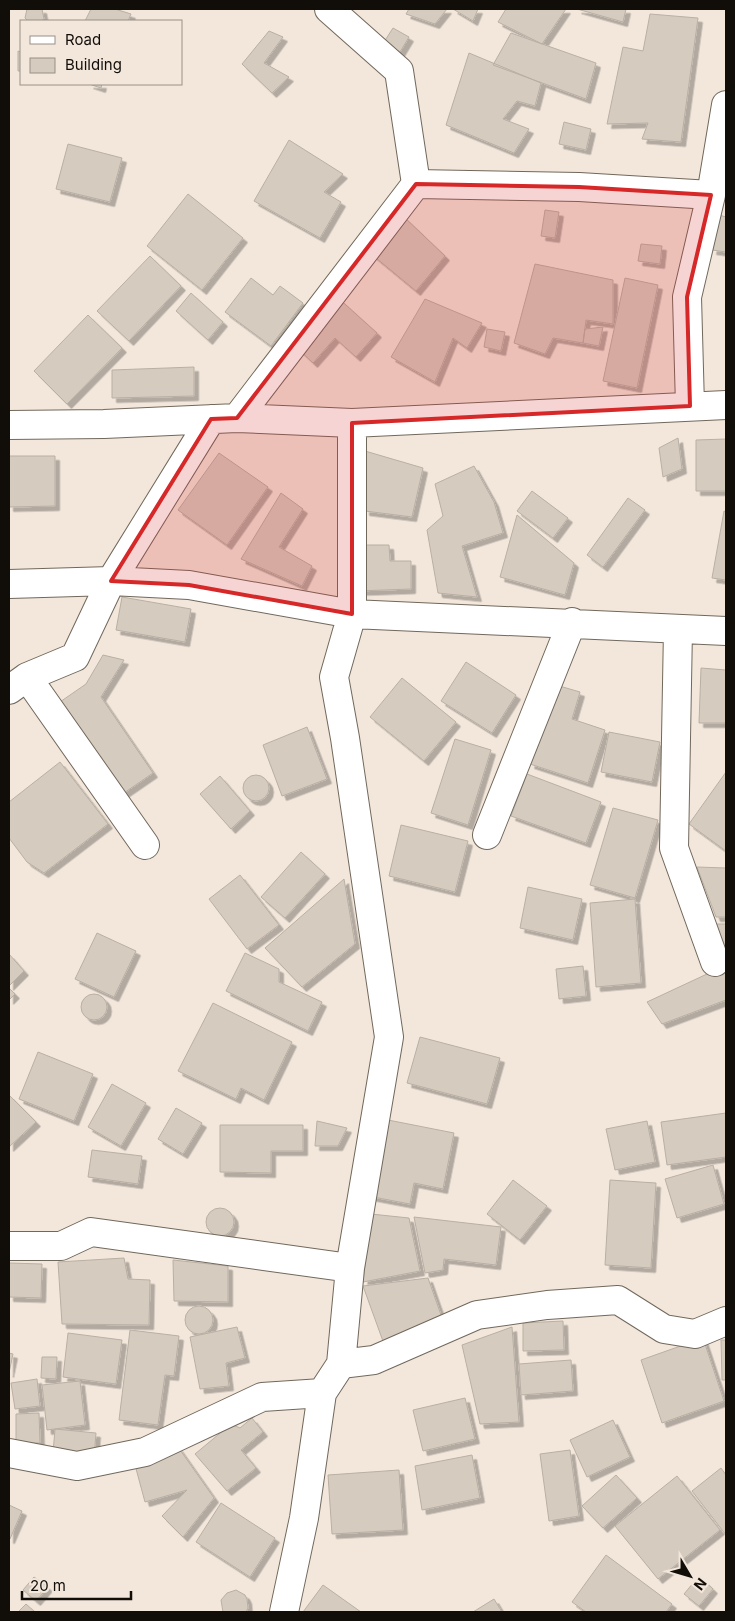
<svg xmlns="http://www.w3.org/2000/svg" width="735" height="1621" font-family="Inter,sans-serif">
  <defs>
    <filter id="shadow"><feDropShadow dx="4.5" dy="4.5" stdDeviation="0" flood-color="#0004"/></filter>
  </defs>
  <rect width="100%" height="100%" fill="#f3e7db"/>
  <path fill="#d6cbbf" stroke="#b9afa3" filter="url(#shadow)" d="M27 9H42L44 19 41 21H28L25 18Z
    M91 9H115L131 14 128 21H85Z
    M409 9H447L435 24 406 14Z
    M453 9H478L473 21Z
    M506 9H566L542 44 498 22Z
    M577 9H626L623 22Z
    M650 14 698 18 681 142 642 139 648 123 607 124 623 47 643 51Z
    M393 28 409 37 400 52 384 42Z
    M269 31 283 37 264 63 289 77 272 93 242 64Z
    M511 33 596 63 586 99 493 65Z
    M18 51 21 52V71H18Z
    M469 53 541 83 535 106 517 101 503 119 529 129 514 153 446 125Z
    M89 84H102L101 88Z
    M564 122 591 129 586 150 559 144Z
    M289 140 343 174 324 192 341 202 320 238 254 201Z
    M68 144 122 158 110 202 56 189Z
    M188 194 243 238 202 290 147 246Z
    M545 210 559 212 555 238 541 236Z
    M719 215 726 217V252L712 250Z
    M403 216 445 256 416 291 370 253Z
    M641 244 662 246 660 264 638 261Z
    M150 256 181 286 129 341 97 311Z
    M535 264 613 280V324L586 320 583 343 553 338 545 354 514 343Z
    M251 278 273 295 280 286 303 303 271 346 225 312Z
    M625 278 658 285 637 388 603 381Z
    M191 293 223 322 208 340 176 311Z
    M336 296 377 333 356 357 335 338 313 363 295 346Z
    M425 299 482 323 467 348 453 338 435 382 391 357Z
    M88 315 122 348 67 404 34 371Z
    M603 327 599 346 583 343 585 329Z
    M487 329 505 332 501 351 484 347Z
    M194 367V396L112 398V370Z
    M678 438 682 469 663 477 659 448Z
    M726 439V491H696V440Z
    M365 451 423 468 412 517 365 511Z
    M219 453 268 487 227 545 178 510Z
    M9 456H55V506L9 507Z
    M474 466 494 502 503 533 462 546 477 597 438 593 427 530 443 516 435 484Z
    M532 491 568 518 553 538 517 511Z
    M281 493 303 509 279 547 312 566 302 586 241 559Z
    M628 498 645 510 603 567 587 555Z
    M724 511 726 512V580L712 578Z
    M517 515 574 563 565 595 500 577Z
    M357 545H389L390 561H411V589L356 591Z
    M122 597 191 609 185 642 116 630Z
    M103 655 124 660 101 697 153 773 121 795 57 704 86 684Z
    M466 662 516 695 492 733 441 701Z
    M701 668 726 670V723H699Z
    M402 678 456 722 424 761 370 717Z
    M556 685 580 692 572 719 605 730 588 783 530 764Z
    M307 727 327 779 282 796 263 745Z
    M609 732 660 742 652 782 601 772Z
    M455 739 491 750 468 825 431 813Z
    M60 762 108 824 44 873 27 862 9 838V802Z
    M726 772V851L689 824Z
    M527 774 601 802 586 843 511 816Z
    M243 788a13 13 0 1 1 26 0a13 13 0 1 1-26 0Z
    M220 776 250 811 231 829 200 794Z
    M613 808 658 820 635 898 590 885Z
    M401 825 468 841 455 892 389 876Z
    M301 852 325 874 285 918 261 897Z
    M697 867 726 868V917H716Z
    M240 875 279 925 247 949 209 899Z
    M344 879 355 944 302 987 265 948Z
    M528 887 582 899 573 940 520 928Z
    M635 899 641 983 596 987 590 903Z
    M713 924H726V1000L662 1024 647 1002 722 967Z
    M97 933 136 951 114 997 75 979Z
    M245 953 279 969V982L322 1002 308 1031 226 991Z
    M9 954 24 971 9 986Z
    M583 966 586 996 559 999 556 969Z
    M9 988 15 994 9 1000Z
    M81 1007a13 13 0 1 1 26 0a13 13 0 1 1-26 0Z
    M213 1003 292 1042 264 1100 241 1088 236 1099 178 1071Z
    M420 1037 500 1058 487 1104 407 1083Z
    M38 1052 93 1074 74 1121 19 1099Z
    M112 1084 146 1103 121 1146 88 1127Z
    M9 1095 36 1122 9 1147Z
    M176 1108 202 1123 183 1154 158 1139Z
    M726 1113V1157L667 1165 661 1122Z
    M383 1119 454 1133 443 1189 414 1183 410 1204 368 1196Z
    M317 1121 347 1128 338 1146H315Z
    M647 1121 655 1162 615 1170 606 1129Z
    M220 1125H303V1151H271V1173L220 1172Z
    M92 1150 142 1156 138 1184 88 1177Z
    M713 1165 724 1204 677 1218 665 1179Z
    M513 1180 547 1206 520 1240 487 1214Z
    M610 1180 656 1183 651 1268 605 1265Z
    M206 1222a14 14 0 1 1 28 0a14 14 0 1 1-28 0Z
    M371 1214 409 1218 420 1271 363 1282Z
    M414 1217 501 1227 496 1265 444 1259 443 1270 425 1273Z
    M124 1258 128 1279 150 1280 149 1325 62 1324 58 1262Z
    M173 1260 228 1266V1302L174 1301Z
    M9 1263 42 1264 41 1298 9 1297Z
    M428 1278 441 1315 384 1344 363 1286Z
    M185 1320a14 14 0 1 1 28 0a14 14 0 1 1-28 0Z
    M563 1321 564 1350 523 1351V1323Z
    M237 1327 245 1358 226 1363 229 1386 200 1389 190 1337Z
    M512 1327 519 1422 480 1424 462 1345Z
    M130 1330 179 1336 174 1376 165 1375 158 1425 119 1420Z
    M68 1333 122 1340 116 1384 63 1377Z
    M703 1338 724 1401 662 1423 641 1360Z
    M721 1340H726V1380H722Z
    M9 1353 13 1354 9 1373Z
    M42 1357H57L56 1379 41 1378Z
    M571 1360 573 1391 521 1395 519 1364Z
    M37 1379 40 1406 15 1409 11 1383Z
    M80 1381 85 1425 47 1430 42 1385Z
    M465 1398 475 1439 423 1451 413 1410Z
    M39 1413 40 1443H16V1414Z
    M252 1418 263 1432 241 1450 256 1468 227 1491 195 1454 231 1424 240 1428Z
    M613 1420 630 1457 587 1477 570 1440Z
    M55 1429 96 1433 94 1458 53 1453Z
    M178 1447 214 1498 183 1537 162 1516 187 1490 145 1502 135 1465Z
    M570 1450 579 1516 549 1521 540 1454Z
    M472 1455 480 1498 422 1510 415 1466Z
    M721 1468 726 1475V1535L692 1491Z
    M399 1470 403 1530 332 1534 328 1475Z
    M616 1475 637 1498 603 1528 582 1506Z
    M677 1476 720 1530 658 1579 615 1526Z
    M221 1503 275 1538 250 1577 196 1542Z
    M9 1505 22 1511 10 1539H9Z
    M606 1555 672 1604 666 1612H586L572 1602Z
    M699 1576 713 1589 699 1606 684 1594Z
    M34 1577 48 1587 36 1601 23 1590Z
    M323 1585 361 1612H303Z
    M236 1590 245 1595 247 1599 248 1608 246 1612H223L221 1600 227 1593Z
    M494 1599 502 1612H473Z
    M26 1604 35 1612H18Z"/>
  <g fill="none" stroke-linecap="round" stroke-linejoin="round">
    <g stroke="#71685c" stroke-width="30">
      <path id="street" d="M329 9 399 71 416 184
        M690 406 687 297 711 195 726 105
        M237 418 416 184 579 187 711 195
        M9 425 104 424 237 418 352 423 726 405
        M9 584 111 581 189 585 352 614 726 631
        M678 629 674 848 715 962
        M27 677 145 845
        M9 690 27 677 75 657 111 581 211 419
        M487 835 572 622
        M9 1246H61L91 1232 350 1268
        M341 1364 374 1360 477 1315 547 1305 618 1300 664 1329 695 1334 726 1321
        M9 1453 77 1466 145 1452 262 1397 322 1393
        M284 1612 304 1518 322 1393 341 1364 350 1268 389 1037 345 738 334 677 352 614V423"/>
    </g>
    <use href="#street" stroke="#fff" stroke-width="28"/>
  </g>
  <path fill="#d62828" fill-opacity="0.2" stroke="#d62828" stroke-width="4" stroke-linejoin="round" d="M416 184 579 187 711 195 687 297 690 406 352 423V614L189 585 111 581 211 419 237 418Z"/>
  <rect width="735" height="1621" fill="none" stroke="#110e0a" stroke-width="20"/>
  <rect x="20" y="20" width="162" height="65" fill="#f3e7db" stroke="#999087"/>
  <rect x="30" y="36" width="25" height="8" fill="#ffffff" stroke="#999087"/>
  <text x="65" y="45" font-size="15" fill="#110e0a">Road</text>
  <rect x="30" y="58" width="25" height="15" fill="#d6cbbf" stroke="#999087"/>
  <text x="65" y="70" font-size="15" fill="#110e0a">Building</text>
  <g transform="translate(690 1576) rotate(128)" stroke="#f3e7db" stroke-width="4" paint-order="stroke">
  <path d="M0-4L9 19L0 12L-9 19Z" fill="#110e0a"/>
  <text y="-8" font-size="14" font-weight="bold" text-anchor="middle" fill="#110e0a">N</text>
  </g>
  <path d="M22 1591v8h109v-8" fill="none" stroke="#110e0a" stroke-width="2.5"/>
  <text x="30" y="1591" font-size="15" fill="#110e0a" stroke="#f3e7db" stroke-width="4" paint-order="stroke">20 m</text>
</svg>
